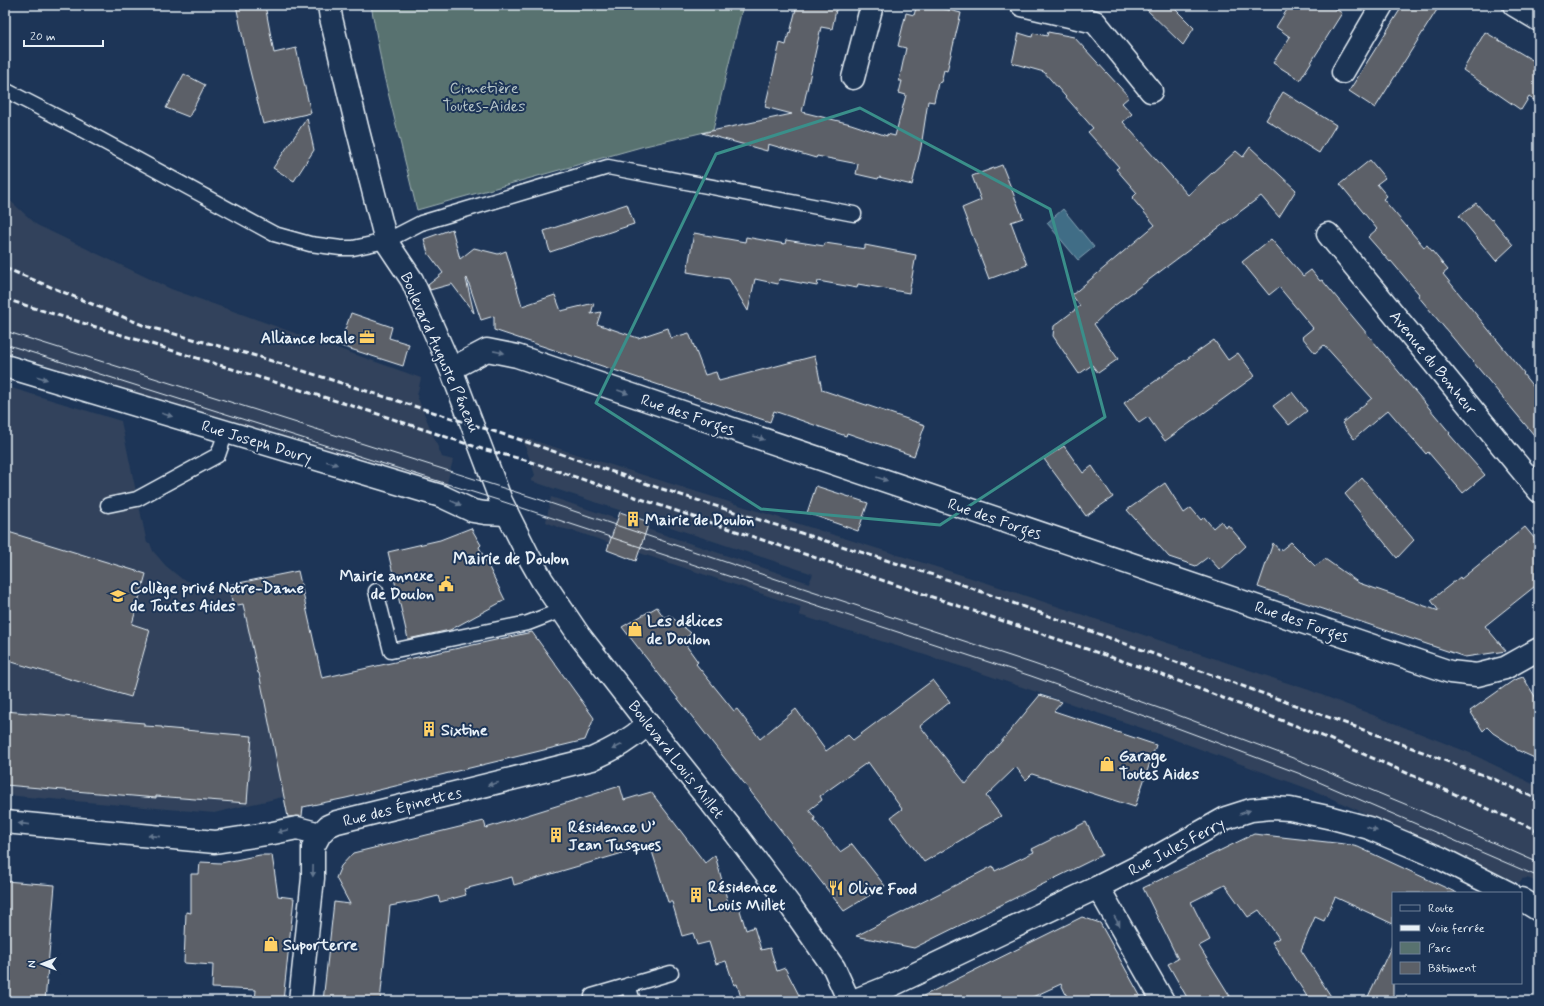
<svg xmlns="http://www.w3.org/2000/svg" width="1544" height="1006" font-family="Mynerve,sans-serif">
  <rect width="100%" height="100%" fill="#1d3557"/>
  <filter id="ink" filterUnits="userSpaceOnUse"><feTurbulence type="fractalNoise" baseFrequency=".025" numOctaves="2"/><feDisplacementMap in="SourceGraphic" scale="8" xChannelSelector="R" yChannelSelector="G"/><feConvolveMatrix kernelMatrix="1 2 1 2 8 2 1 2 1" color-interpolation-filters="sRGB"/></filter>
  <g filter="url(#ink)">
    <path fill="#30425c" d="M5 196 37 225 171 289 421 378 417 396 442 457 453 460 445 491 5 352Z
      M5 386 121 421 147 543H150L153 551 166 566 182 579 208 588 229 585 233 606 243 604 260 682 273 679 302 807 286 810 283 797 214 813 5 795Z
      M522 437 987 583 1309 690 1470 753 1539 787V848L1536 846 1533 853 1536 852 1539 853V883L1527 878 1522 879 1519 883 1317 792 1159 734 972 670 799 615 801 607 574 531 560 528 546 522 551 497 809 583 813 574 531 481 535 475Z"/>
    <path fill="#58726f" stroke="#a0b2b4" d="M371 5H743L713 130 641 147 417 210 383 72Z"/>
    <path fill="#416d86" stroke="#84a2b4" d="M1063 209 1094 247 1078 260 1047 223Z"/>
    <path fill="#5c6067" stroke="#e8f1f8" d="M236 5H265L274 53 296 48 311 113 263 124 248 63Z
      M797 5H837L832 29 821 27 802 112 851 124 887 136V134L895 136 906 95 899 93 902 81H899L906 48 898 46 906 13 914 15 917 5H929L961 13 947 71 944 70 941 82 938 83 934 102 928 101 921 147 912 185 879 177 878 179 856 174 858 164 817 156 816 158 768 144 767 151 702 133 792 114 765 107 780 43 786 45 789 32 790 33Z
      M1142 5H1171L1194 28 1183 45Z
      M1290 5H1329L1342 13 1300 80 1273 63 1290 37 1276 27Z
      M1403 5H1440L1375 108 1349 91Z
      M1048 32 1074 37 1129 97 1122 103 1132 114 1123 122 1188 195 1236 151 1243 157 1250 147 1296 190 1279 217 1261 196 1110 309 1094 324 1118 359 1098 373 1092 365 1079 374 1053 336 1054 326 1080 306 1072 295 1155 225 1132 198 1137 193 1116 169 1119 167 1088 132 1093 128 1044 72 1012 63 1019 33 1032 37 1033 33 1047 36Z
      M1485 32 1539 64V103L1529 97 1521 110 1463 70Z
      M184 74 205 85 189 117 166 108Z
      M1283 92 1336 125 1319 153 1266 120Z
      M307 118 314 150 294 181 273 168Z
      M1370 160 1385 178 1377 184 1387 196 1383 199 1424 247 1427 245 1448 270 1443 274 1524 373 1523 374 1539 394V441L1418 296 1419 294 1391 261 1390 262 1368 237 1377 229 1340 184Z
      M1002 165 1023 218 1011 222 1027 265 989 279 962 208 981 200 972 176Z
      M1476 203 1491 220 1492 219 1513 245 1496 261 1459 216Z
      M627 204 634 224 550 252 544 231Z
      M452 229 460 259 474 248 498 254 506 251 522 306 555 295 561 311 594 303 591 314 601 312 597 324 638 338 668 328 671 338 689 333 705 375 716 372 719 381 815 356 822 390 925 425 914 456 847 433 846 436 774 411 770 422 494 330V316L481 320 467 278 466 279 474 313 452 284 430 290 428 285 443 273 428 253 424 239Z
      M694 233 745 242 746 237 785 244 786 240 824 246 825 243 865 249V245L916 255 909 293 858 284 857 288 818 281 817 286 779 279 778 284 755 279 748 311 729 279 687 272Z
      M1271 239 1303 276 1311 270 1320 281 1322 280 1450 433 1449 434 1485 475 1463 493 1428 452 1426 454 1388 410 1354 439 1342 423 1372 398 1324 345 1315 353 1302 337 1313 328 1279 287 1269 295 1242 262Z
      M351 313 392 327 389 338 409 344 403 366 341 346 343 335Z
      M1214 340 1228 360 1238 353 1255 376 1165 441 1148 417 1139 423 1124 403Z
      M1292 392 1307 411 1289 425 1273 406Z
      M1064 446 1083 473 1092 466 1113 497 1086 516 1044 459Z
      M1362 478 1414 540 1397 558 1345 494Z
      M1165 483 1184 513 1191 508 1201 520 1204 517 1213 528 1221 521 1226 528 1228 525 1246 546 1220 570 1208 557 1196 566 1169 557 1127 510Z
      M816 486 868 503 858 531 807 513Z
      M620 512 649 522 636 561 607 550Z
      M1525 527 1539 544V583L1485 626 1506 651 1465 657 1258 587 1273 543 1280 551 1291 542 1315 566 1325 559 1359 583 1439 611 1431 600 1460 577 1461 579Z
      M471 528 481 545 479 547 505 600 450 630 408 639 388 552 440 540Z
      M5 531 146 574 132 624 150 630 131 697 5 660Z
      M298 571 322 678 532 632 594 718 585 740 346 798 303 807 302 816 288 817 259 673H258L243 604 233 606 229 585Z
      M657 607 664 618 669 615 691 633 683 641 698 662 696 664 734 711 737 709 760 739 796 709 826 751 848 735 853 740 933 680 950 702 920 726 966 784 1040 695 1062 702 1054 711 1156 745 1135 807 1032 774 1026 780 1016 767 986 796 1001 816 924 862 891 817 902 809 868 762 820 796 822 800 809 810 815 818 814 820 840 852 852 844 885 886 844 911 622 627Z
      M1523 677 1539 703V760L1517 750 1515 747 1493 733 1487 727 1483 731 1470 711 1504 687 1514 680Z
      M5 711 144 723V726L162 727V728L252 736 247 803 156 796V798L5 785Z
      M620 786 624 800 651 792 705 863 715 855 730 910 739 907 746 930 754 927 761 950 770 948 777 971 785 968 802 1001H742L737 984 734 985 726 961 716 964 709 942 697 945 693 933 682 936 672 902H668L650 845 514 885 512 877 464 889 466 895 440 902 438 896 418 901 390 906 380 1001H323L334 902 350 904 336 878 341 866 353 853 484 821 486 828Z
      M1086 822 1102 855 914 948 856 936 993 866 995 871 1034 852 1032 849Z
      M1254 834 1345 844 1358 847 1457 893H1393V924L1335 897 1324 921 1315 917 1301 950 1334 1001H1310L1272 942 1279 938 1259 910 1248 917 1225 885 1191 902 1210 940 1199 946 1233 1001H1189L1168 964 1178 959 1143 888Z
      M260 855H272L278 896 294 898 283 1001H255L256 990 212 988 213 965 184 963 186 912 191 913V874H199L200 862 221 863Z
      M5 881 55 885 45 1001H5Z
      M1082 917 1100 923 1143 1001H1069L1061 984 1024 1001H913Z
      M1393 943V1001H1366Z"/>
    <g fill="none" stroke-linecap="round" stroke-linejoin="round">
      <g stroke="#e8f1f8" stroke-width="17">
        <path id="service" d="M5 90 79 128 274 234 310 244 341 248H353L386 241 421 223 608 167 854 214
          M108 505 137 499 218 455 226 432
          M376 591 391 651 528 623 562 610
          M628 985 633 1001
          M594 1001 592 996 671 973"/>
      </g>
      <g stroke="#e8f1f8" stroke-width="25">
        <path id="minor" d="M1022 5 1095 22 1151 91
          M1514 5 1539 20
          M1343 72 1382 5
          M853 78 872 5
          M1328 234 1539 491
          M5 366 441 496 473 511 485 513 507 514
          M451 369 487 350 517 356 1450 672 1477 675 1505 668 1539 649
          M5 822 215 842 273 833 297 828 320 834
          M1098 887 1163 1001
          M1521 899 1539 910
          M300 1001 313 878V847L320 834 328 826 337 822 592 759C614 749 630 740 648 724
          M853 1001 888 987 1098 887 1153 859 1226 818 1251 810 1271 808 1290 809 1332 818 1369 828 1440 858 1509 893"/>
      </g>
      <g stroke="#e8f1f8" stroke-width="25">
        <path id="tertiary" d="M329 5 331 18 357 127 386 241 412 280 451 369 501 501 529 557 542 580 579 635 648 724 736 834 792 908 834 968 849 1001"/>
      </g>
      <use href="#service" stroke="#1d3557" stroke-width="14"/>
      <use href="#minor" stroke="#1d3557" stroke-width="22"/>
      <use href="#tertiary" stroke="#1d3557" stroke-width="22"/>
      <path stroke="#e8f1f8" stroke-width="1" d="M5 331 538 499 785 582 1034 664 1167 711 1301 761 1417 809 1539 863
        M5 344 501 501 1031 676 1164 723 1298 773 1539 877"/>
      <path stroke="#e8f1f8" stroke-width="3" stroke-dasharray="6 3" stroke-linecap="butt" d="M5 268 145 326 256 356 518 439 659 488 952 581 1386 738 1496 780 1539 800
        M5 299 372 412 482 449 525 460 1152 671 1320 735 1539 831"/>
    </g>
    <defs><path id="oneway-solid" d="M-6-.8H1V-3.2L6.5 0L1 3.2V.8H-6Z"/></defs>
    <g fill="#64778f">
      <use href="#oneway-solid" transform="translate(499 352) rotate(11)"/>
      <use href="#oneway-solid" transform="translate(42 378) rotate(17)"/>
      <use href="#oneway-solid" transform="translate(623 392) rotate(19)"/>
      <use href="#oneway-solid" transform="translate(167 415) rotate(16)"/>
      <use href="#oneway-solid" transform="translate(759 438) rotate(19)"/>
      <use href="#oneway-solid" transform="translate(332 463) rotate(17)"/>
      <use href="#oneway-solid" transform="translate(882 479) rotate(19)"/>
      <use href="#oneway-solid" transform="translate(456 503) rotate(25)"/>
      <use href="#oneway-solid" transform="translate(617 747) rotate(153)"/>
      <use href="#oneway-solid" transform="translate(493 784) rotate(166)"/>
      <use href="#oneway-solid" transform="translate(1245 812) rotate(-19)"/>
      <use href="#oneway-solid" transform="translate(24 824) rotate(-174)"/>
      <use href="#oneway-solid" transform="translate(1372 829) rotate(21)"/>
      <use href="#oneway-solid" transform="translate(283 831) rotate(167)"/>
      <use href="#oneway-solid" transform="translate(154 836) rotate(-174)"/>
      <use href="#oneway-solid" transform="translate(313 871) rotate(91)"/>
      <use href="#oneway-solid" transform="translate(1117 921) rotate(60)"/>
    </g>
  </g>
  <path fill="none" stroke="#3a8f8a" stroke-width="3" stroke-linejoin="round" d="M860 108 1050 209 1105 417 940 525 761 509 596 403 716 154Z"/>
  <defs>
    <g id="office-bare" transform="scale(1.2)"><path d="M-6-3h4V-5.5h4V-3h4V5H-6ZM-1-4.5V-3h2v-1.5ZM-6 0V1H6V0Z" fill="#ffd166" stroke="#1d3557" stroke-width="2.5" paint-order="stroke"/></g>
    <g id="building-bare" transform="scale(1.2)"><path d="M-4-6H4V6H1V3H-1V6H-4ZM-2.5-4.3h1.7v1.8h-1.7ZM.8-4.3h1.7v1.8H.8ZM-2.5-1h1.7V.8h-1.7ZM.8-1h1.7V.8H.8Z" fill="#ffd166" stroke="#1d3557" stroke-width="2.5" paint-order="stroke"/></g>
    <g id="civic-bare" transform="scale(1.2)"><path d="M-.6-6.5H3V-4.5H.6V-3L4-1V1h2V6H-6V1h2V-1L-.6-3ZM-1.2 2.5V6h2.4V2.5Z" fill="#ffd166" stroke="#1d3557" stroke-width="2.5" paint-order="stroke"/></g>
    <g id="school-bare" transform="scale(1.2)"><path d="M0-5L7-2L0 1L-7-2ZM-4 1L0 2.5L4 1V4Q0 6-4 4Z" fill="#ffd166" stroke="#1d3557" stroke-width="2.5" paint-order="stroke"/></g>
    <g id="shop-bare" transform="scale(1.2)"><path d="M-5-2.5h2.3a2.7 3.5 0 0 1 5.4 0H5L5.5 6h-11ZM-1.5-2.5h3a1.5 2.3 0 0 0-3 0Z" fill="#ffd166" stroke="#1d3557" stroke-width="2.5" paint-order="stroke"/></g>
    <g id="restaurant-bare" transform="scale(1.2)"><path d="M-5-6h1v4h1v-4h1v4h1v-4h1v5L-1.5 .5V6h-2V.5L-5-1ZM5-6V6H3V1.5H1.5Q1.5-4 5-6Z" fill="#ffd166" stroke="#1d3557" stroke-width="2.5" paint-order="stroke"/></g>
  </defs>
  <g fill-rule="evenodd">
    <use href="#office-bare" x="367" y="337"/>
    <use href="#building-bare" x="633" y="519"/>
    <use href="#civic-bare" x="446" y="584"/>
    <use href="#school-bare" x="118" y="596"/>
    <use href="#shop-bare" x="635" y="629"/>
    <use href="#building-bare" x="429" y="729"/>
    <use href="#shop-bare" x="1107" y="764"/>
    <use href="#building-bare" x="556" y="835"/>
    <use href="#restaurant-bare" x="836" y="888"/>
    <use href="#building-bare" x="696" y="895"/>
    <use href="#shop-bare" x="271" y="944"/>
  </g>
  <g text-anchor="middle" stroke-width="4" stroke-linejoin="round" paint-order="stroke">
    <g font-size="16" fill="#b6c5c8" stroke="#1d3557">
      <text x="484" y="93">Cimetière<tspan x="484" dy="18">Toutes-Aides</tspan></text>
    </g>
    <g font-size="16" font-weight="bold" fill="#e8f1f8" stroke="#1d3557" text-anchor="start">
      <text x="355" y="343" text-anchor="end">Alliance locale</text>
      <text x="645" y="525">Mairie de Doulon</text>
      <text x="434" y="581" text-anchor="end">Mairie annexe<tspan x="434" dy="18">de Doulon</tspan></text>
      <text x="130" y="593">Collège privé Notre-Dame<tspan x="130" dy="18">de Toutes Aides</tspan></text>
      <text x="647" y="626">Les délices<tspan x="647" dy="18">de Doulon</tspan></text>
      <text x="441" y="735">Sixtine</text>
      <text x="1119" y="761">Garage<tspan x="1119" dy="18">Toutes Aides</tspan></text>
      <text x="568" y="832">Résidence U’<tspan x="568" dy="18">Jean Tusques</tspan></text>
      <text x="708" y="892">Résidence<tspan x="708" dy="18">Louis Millet</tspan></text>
      <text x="848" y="894">Olive Food</text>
      <text x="283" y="950">Suporterre</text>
    </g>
    <g font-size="16" fill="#e8f1f8" stroke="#1d3557">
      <text transform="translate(441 352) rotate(66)" y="6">Boulevard Auguste Péneau</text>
      <text transform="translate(1434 362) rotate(51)" y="6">Avenue du Bonheur</text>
      <text transform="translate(688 414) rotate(19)" y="6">Rue des Forges</text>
      <text transform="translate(257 441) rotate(17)" y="6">Rue Joseph Doury</text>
      <text transform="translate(995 518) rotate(19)" y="6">Rue des Forges</text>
      <text transform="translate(1302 621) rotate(19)" y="6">Rue des Forges</text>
      <text transform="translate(677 759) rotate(52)" y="6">Boulevard Louis Millet</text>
      <text transform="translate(402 806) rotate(-14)" y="6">Rue des Épinettes</text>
      <text transform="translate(1176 846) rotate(-28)" y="6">Rue Jules Ferry</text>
    </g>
    <g font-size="17" font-weight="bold" fill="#e8f1f8" stroke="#1d3557">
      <text x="511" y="564">Mairie de Doulon</text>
    </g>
  </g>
  <rect width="1544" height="1006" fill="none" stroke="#1d3557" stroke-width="20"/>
  <rect x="10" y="10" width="1524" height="986" fill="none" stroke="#e8f1f8" stroke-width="1.5" filter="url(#ink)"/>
  <rect x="1392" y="892" width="130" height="92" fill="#1d3557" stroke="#6e8097"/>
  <rect x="1400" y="905" width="20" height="6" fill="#1d3557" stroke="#6e8097"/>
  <text x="1428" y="912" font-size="12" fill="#e8f1f8">Route</text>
  <rect x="1400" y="925" width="20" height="6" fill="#e8f1f8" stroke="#6e8097"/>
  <text x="1428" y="932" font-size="12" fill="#e8f1f8">Voie ferrée</text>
  <rect x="1400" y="942" width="20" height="12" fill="#58726f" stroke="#6e8097"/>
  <text x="1428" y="952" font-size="12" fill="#e8f1f8">Parc</text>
  <rect x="1400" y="962" width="20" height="12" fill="#5c6067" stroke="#6e8097"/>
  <text x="1428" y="972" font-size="12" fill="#e8f1f8">Bâtiment</text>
  <g transform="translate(42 964) rotate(270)" stroke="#1d3557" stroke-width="3" paint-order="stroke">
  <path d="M0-3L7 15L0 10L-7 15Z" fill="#e8f1f8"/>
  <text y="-6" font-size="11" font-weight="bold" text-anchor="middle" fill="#e8f1f8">N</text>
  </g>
  <path d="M24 40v6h79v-6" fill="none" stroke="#e8f1f8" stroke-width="2"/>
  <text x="30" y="40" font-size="12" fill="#e8f1f8" stroke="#1d3557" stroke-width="3" paint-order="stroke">20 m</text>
</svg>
